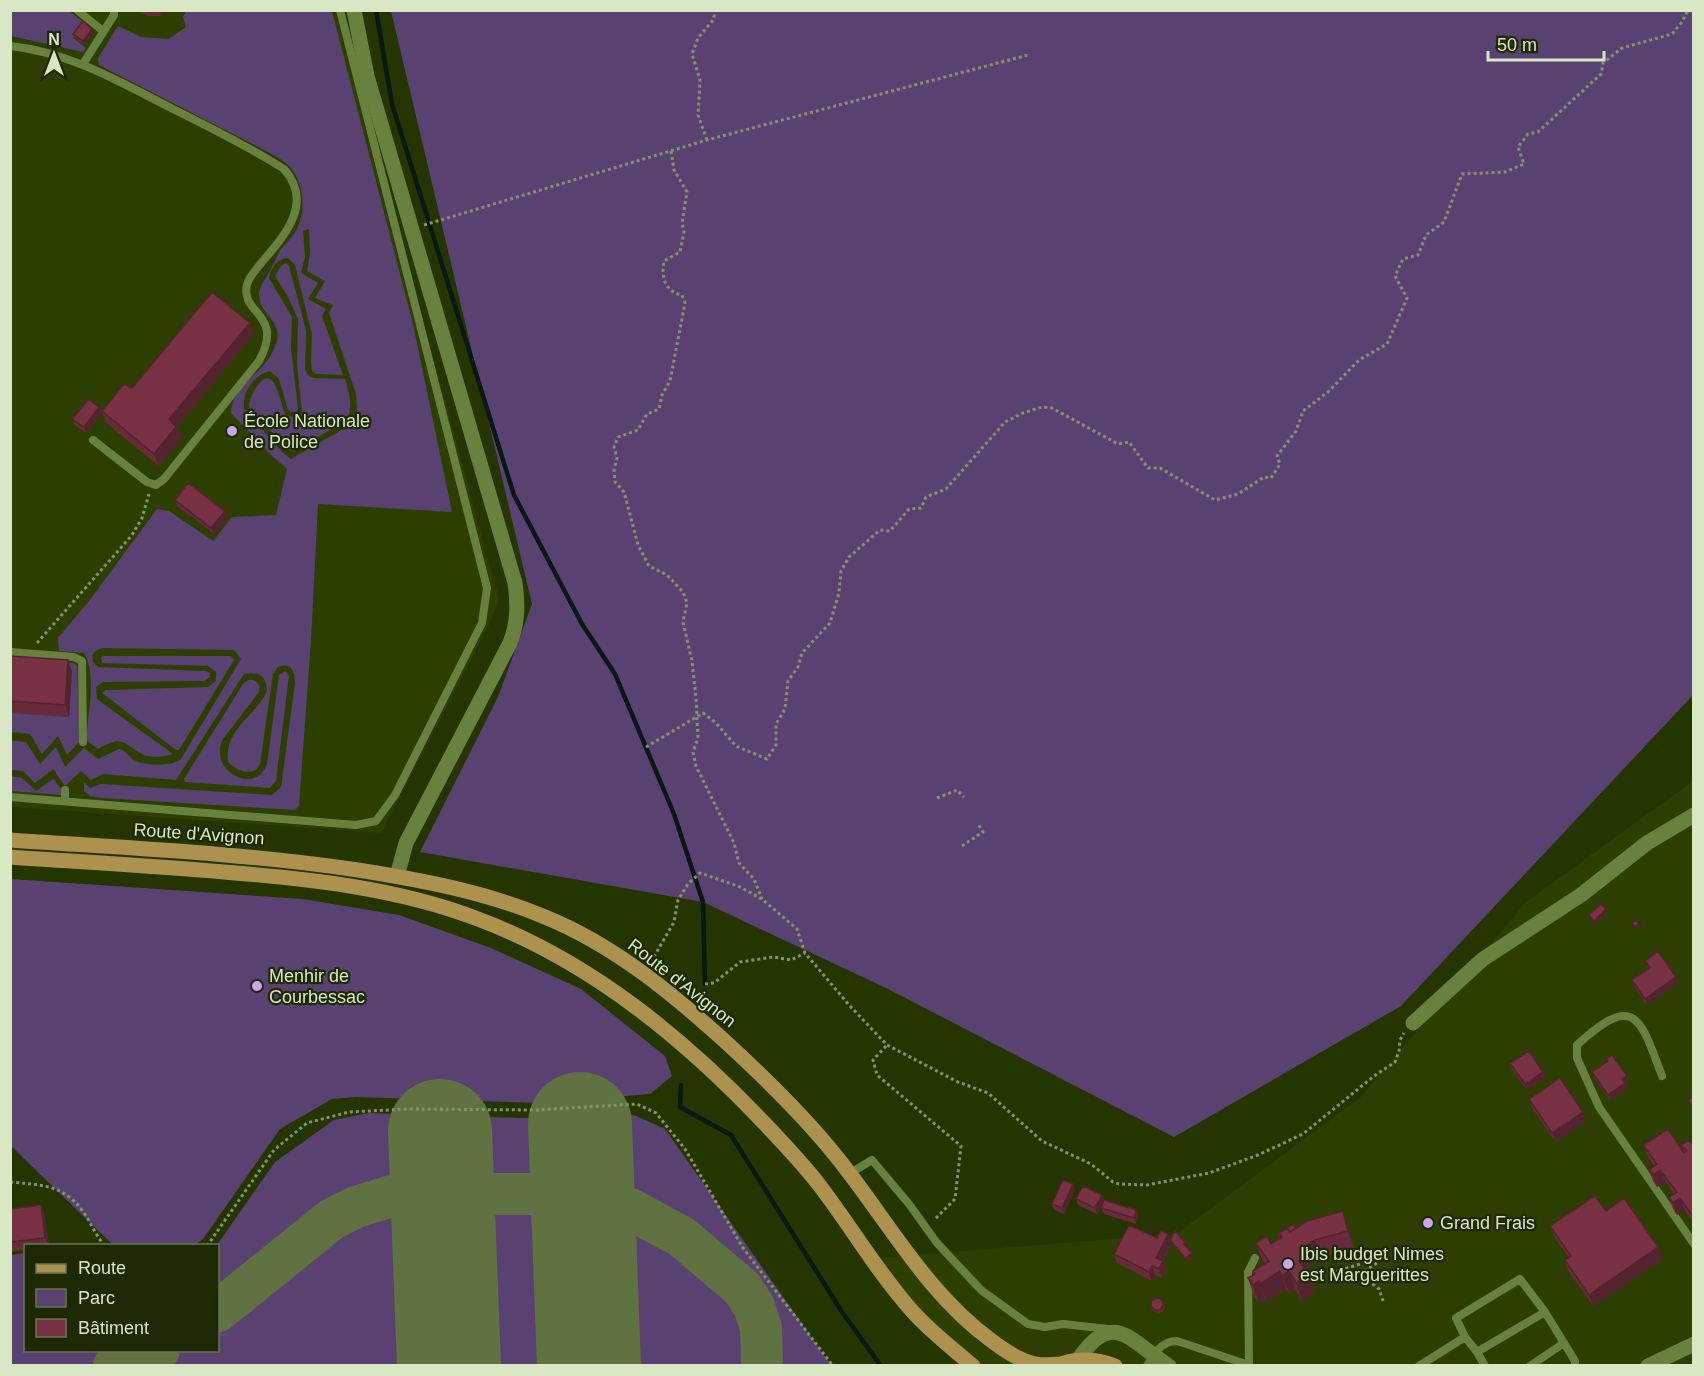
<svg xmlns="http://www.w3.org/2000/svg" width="1704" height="1376" font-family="Arial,sans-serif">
  <rect width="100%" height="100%" fill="#243500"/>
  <path fill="#2c3f00" d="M10 11H343L407 263 499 598 490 623 381 833 11 807Z
    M1693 781V1365H957L863 1259 1176 1234 1361 1097 1526 902Z"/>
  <path fill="#594271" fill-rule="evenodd" d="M11 11H69L83 22 73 38 86 48 83 52 11 36Z
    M186 11H332L413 324 452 512 318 504 311 640 299 806 295 810 102 798 90 796 84 791V782L90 788 101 784 272 795 281 787 295 683C295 671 291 662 278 667L273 674 260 764 256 770C244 774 237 770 228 762 224 729 255 717 267 691 267 676 258 671 244 674L176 780 103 774 91 780 81 771 65 786 53 769 35 783 23 771 11 770 10 740 26 742 40 764 56 747 65 767 84 748 98 759 119 749C127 751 128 756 134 760 145 766 171 767 181 759L241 659 234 650 102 648 95 651 92 656 93 662 98 667 206 671 210 673V677L204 681 103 682 96 687 97 699 173 754C163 757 150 759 140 753 121 741 121 736 98 749L86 740C88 715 97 673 84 653L59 651 58 638 89 601 157 509 169 511 213 541 232 517 276 515 287 469 271 455 231 413C231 387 265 372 274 349 287 320 260 318 259 295 259 285 267 278 270 270 274 263 277 256 281 249 287 242 294 236 298 227 306 208 304 182 289 166 285 161 276 157 270 153L99 65 98 58 118 26 141 37 168 39 186 27 183 17ZM309 229 310 253 307 271 325 281 315 298 333 305 329 313 356 394 357 412 349 426 291 459 282 452 244 409C242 392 253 375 270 371L279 379 288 410 295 413 298 409 291 348 292 317 269 278C271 268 276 259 288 258L295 265 312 335 311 361 312 371 316 374 343 375 322 316 326 309 308 299 318 283 301 273 305 257 303 231Z
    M391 11H1693V695L1401 1006 1174 1137 886 988 703 902 420 852 498 697 532 604Z
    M286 263 289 266 306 330 305 370 309 376 314 378 345 379C349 393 354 406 346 421L293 451 287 449 249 407C249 399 254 390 259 384 276 363 280 406 286 415L296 418 302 413 297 364 298 319 288 297 275 276 281 266Z
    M104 656H231L234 660 179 750H176L102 693 106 690 208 687 216 681V672L208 666 102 663 101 657Z
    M10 659 73 663 77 665 80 741 67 755 58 736 42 754 30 734 11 732Z
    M285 671 289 676 276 781 270 788 185 782 184 779 243 684C250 677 255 678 260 687L259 692 223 739C207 770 255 797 267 764L279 675Z
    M10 776 22 778 36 791 53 779 62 790V795L11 791Z
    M11 879 303 899 399 915 491 948 581 989 665 1056 672 1076 650 1094 539 1103 356 1097 332 1099 280 1129 203 1239 195 1245H113L11 1146Z
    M368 1113 521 1118 634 1115 665 1129 831 1365H11V1255L25 1253 26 1350H218L217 1245 275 1162 334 1120Z"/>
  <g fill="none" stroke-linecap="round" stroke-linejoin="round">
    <path stroke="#091715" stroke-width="4.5" d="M376 10 392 104 514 495 582 624 615 674 674 814 703 902 705 984
      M681 1085 680 1107 731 1135 842 1312 881 1366"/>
    <path stroke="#617242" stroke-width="42" d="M218 1311 332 1219 356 1207 392 1196 442 1194H582L628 1208 682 1237 742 1288 754 1306 761 1328 762 1366
      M114 1366 159 1350"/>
    <path stroke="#617242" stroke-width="104" d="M580 1124 589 1366
      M440 1131 449 1366"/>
    <path stroke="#849468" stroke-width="3" stroke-dasharray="3 3" stroke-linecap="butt" d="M707 140 698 115 700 80 692 54 698 38 713 20 716 10
      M671 151 674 170 687 192 682 223 684 232 680 252 664 261C661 277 665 292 682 295L685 303 670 381 662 395 659 409 647 414 638 430 618 437 614 447 617 458 614 470 615 482 624 492 638 545 649 566 667 575 683 592 687 603 683 622 692 661 696 698 698 738 693 752 696 766 734 843 739 863 754 879 762 899
      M424 225 707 140 1028 55
      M37 643 132 535 142 518 149 494
      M646 747 703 713 715 722 736 746 767 759 776 745V724L785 709 788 681 798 667 802 653 830 623 839 593 841 571 849 557 880 530 890 531 909 509 921 508 926 497 946 489 1005 422 1023 413 1042 407 1052 408 1118 444 1129 442 1148 468H1160L1215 500 1238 494 1264 477 1271 478 1280 464 1277 456 1296 431 1303 411 1328 392 1359 360 1387 344 1407 298 1395 276 1403 259 1418 255 1426 235 1444 222 1462 174 1505 172 1524 164 1518 147 1528 134 1538 132 1601 74 1603 63 1622 48 1672 34 1682 22 1688 10
      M937 798 957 790 964 797
      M962 846 983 832 978 824
      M651 962 674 922 678 900 688 884 700 873 738 886 762 899 797 929 805 953 850 1006 887 1045 958 1082 988 1093 1042 1141 1091 1164 1113 1182 1119 1184 1147 1185 1209 1173 1258 1155 1303 1134 1374 1076 1395 1062 1399 1051 1400 1040 1404 1033
      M705 984 714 983 740 962 773 957 791 960 805 953
      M886 1046 873 1060 877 1075 961 1146 955 1199 934 1220
      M10 1182C40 1185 62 1184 82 1210 91 1222 95 1235 105 1246
      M207 1246 274 1150 307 1123 349 1112 408 1109 535 1110 637 1104 656 1113 685 1149 743 1248 833 1366
      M1380 1258 1377 1263 1360 1274 1379 1289 1384 1304
      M1334 1272 1386 1256"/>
    <path stroke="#69813e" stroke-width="8" d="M77 10 103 31
      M10 46C69 52 120 82 171 108 209 127 248 146 284 169 314 203 285 235 262 262 256 270 249 276 247 285 240 315 285 313 259 361L164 479 156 485 147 482 93 440
      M83 64 114 15V10
      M10 652 74 657 82 661 83 742
      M65 790V801
      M10 797 356 825 376 821 395 795 482 623 487 588 340 10
      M1662 1076C1640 1017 1635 992 1577 1045V1058L1599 1107 1694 1244
      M849 1174 872 1160 909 1204 937 1243 981 1290 1028 1324 1045 1327 1063 1324 1108 1329
      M1477 1352 1465 1337 1456 1318 1520 1279 1545 1312
      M1147 1366C1154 1353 1162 1341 1177 1341L1249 1365
      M1249 1366 1248 1272 1255 1258
      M1419 1366 1465 1337
      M1485 1366 1477 1352 1545 1312 1575 1361V1366
      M1530 1366 1564 1343"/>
    <path stroke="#69813e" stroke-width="15" d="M354 10 367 76 515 583C518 605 518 622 510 643L406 843 397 876
      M1413 1023 1483 959 1581 895 1647 843 1694 815
      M1078 1360C1113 1307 1131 1342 1169 1366
      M1648 1366 1694 1344"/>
    <path stroke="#ad914e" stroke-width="15" d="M10 840C126 848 243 853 358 870 421 880 486 892 545 917 614 945 673 994 728 1044 766 1079 804 1116 836 1156 887 1219 925 1292 992 1341 1005 1351 1020 1361 1036 1364 1044 1366 1052 1364 1061 1364
      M10 857C82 862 153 866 224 872 310 879 397 888 478 919 590 961 685 1039 767 1126 785 1145 804 1165 820 1186 852 1228 878 1273 913 1312 931 1332 952 1348 973 1366
      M1056 1366C1075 1357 1097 1359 1115 1366"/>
  </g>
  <path fill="#672b3a" d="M136 10H168L161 16H147Z
    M92 29 94 32 84 44 74 37 73 34Z
    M250 323 254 334 177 427 181 439 159 466 106 423 102 411 132 388Z
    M99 407 102 413 86 433 75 425 72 419Z
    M175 500 228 517 214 534 177 506Z
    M10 656 72 671 69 717 10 713Z
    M1645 961 1678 983 1647 1005 1634 986 1632 980 1649 968Z
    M1606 1059 1627 1076 1629 1082 1625 1085 1627 1089 1610 1100 1594 1078 1592 1072 1607 1062Z
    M1510 1063 1543 1072 1546 1078 1527 1090 1512 1069Z
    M1529 1099 1586 1121 1556 1142 1532 1108Z
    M1643 1145 1684 1153 1681 1145 1694 1146V1223L1684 1209 1677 1215 1673 1209 1669 1197 1674 1194 1665 1181 1657 1187 1653 1181 1649 1170 1654 1166 1648 1157Z
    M1073 1184 1075 1190 1064 1214 1054 1210 1052 1204Z
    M1102 1195 1104 1200 1136 1210 1138 1216 1136 1224 1104 1214 1101 1208 1103 1204 1097 1214 1078 1205 1076 1199Z
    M10 1209 44 1213 49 1245H26V1250L10 1252Z
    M1343 1211 1349 1228 1354 1248 1321 1257 1308 1266 1311 1275 1309 1276 1315 1292 1302 1301 1295 1289 1289 1293 1286 1289 1267 1302 1265 1299 1259 1303 1254 1296 1248 1278 1254 1275 1253 1271 1265 1264 1262 1260 1256 1243 1271 1244 1279 1239 1277 1234 1296 1228Z
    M1606 1211 1663 1259 1593 1306 1569 1272 1565 1260 1569 1258 1555 1238 1550 1226Z
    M1168 1234 1170 1240 1187 1245 1186 1246 1192 1253 1193 1256 1187 1261 1172 1243 1163 1261 1167 1270 1162 1278 1155 1275 1152 1281 1117 1263 1114 1254Z
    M1162 1300 1165 1307 1163 1312 1158 1313 1152 1310 1151 1307Z"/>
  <path fill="#542330" d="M159 10H168L161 16Z
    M92 29 94 32 84 44 83 41Z
    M250 323 254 334 177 427 181 439 159 466 154 454 169 419Z
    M99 407 102 413 86 433 84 427Z
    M225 511 228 517 214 534 211 528Z
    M68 660 72 671 69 717 65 705Z
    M1606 909 1607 912 1595 924 1594 921Z
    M1639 924 1640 927 1636 930 1635 927Z
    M1676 977 1678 983 1647 1005 1645 999Z
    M1543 1072 1546 1078 1527 1090 1525 1084Z
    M1627 1076 1629 1082 1625 1085 1627 1089 1610 1100 1608 1095 1622 1079Z
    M1583 1112 1586 1121 1556 1142 1552 1133Z
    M1660 1170 1665 1181 1657 1187 1653 1175Z
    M1073 1184 1075 1190 1064 1214 1062 1208Z
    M1102 1195 1104 1201 1097 1214 1095 1208Z
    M1680 1198 1684 1209 1677 1215 1673 1203Z
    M41 1205 44 1213 49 1245 45 1238Z
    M1136 1210 1138 1216 1136 1224 1134 1218Z
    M1343 1211 1349 1228 1354 1248 1348 1231Z
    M1168 1234 1172 1243 1159 1266 1156 1258Z
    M1315 1240 1321 1257 1308 1266 1311 1275 1309 1276 1315 1292 1302 1301 1296 1283 1300 1250Z
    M1658 1247 1663 1259 1593 1306 1589 1295Z
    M1192 1253 1193 1256 1187 1261 1185 1258Z
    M1163 1261 1167 1270 1162 1278 1159 1269Z
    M1152 1266 1155 1275 1152 1281 1149 1272Z
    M1280 1271 1286 1289 1267 1302 1260 1284Z
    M1289 1271 1295 1289 1289 1293 1282 1276Z
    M1259 1281 1265 1299 1259 1303 1253 1285Z"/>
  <path fill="#783244" stroke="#542330" stroke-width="1.5" d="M83 21 92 29 83 41 73 34Z
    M212 292 250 323 169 419 176 427 154 454 102 411 124 384 132 388Z
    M89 399 99 407 84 427 72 419Z
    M188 483 225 511 211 528 175 500Z
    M10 656 68 660 65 705 10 701Z
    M1601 904 1606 909 1594 921 1589 915Z
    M1636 920 1639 924 1635 927 1632 923Z
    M1658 951 1676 977 1645 999 1632 980 1650 967 1645 961Z
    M1529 1051 1543 1072 1525 1084 1510 1063Z
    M1612 1055 1627 1076 1622 1079 1625 1083 1608 1095 1592 1072 1608 1061 1606 1059Z
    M1560 1078 1583 1112 1552 1133 1529 1099Z
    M1694 1096V1109L1688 1100Z
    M1668 1129 1684 1153 1687 1151 1681 1145 1689 1140 1694 1146V1215H1692L1680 1198 1673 1203 1669 1197 1677 1192 1660 1170 1653 1175 1649 1170 1657 1164 1643 1145Z
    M1063 1180 1073 1184 1062 1208 1052 1204Z
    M1083 1186 1102 1195 1095 1208 1076 1199Z
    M1595 1196 1606 1211 1624 1198 1658 1247 1589 1295 1565 1260 1571 1256 1550 1226Z
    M1104 1200 1136 1210 1134 1218 1101 1208Z
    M41 1205 45 1238 10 1242V1209Z
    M1343 1211 1348 1231 1315 1240 1300 1250 1305 1257 1299 1261 1308 1275 1296 1283 1289 1271 1282 1276 1280 1271 1260 1284 1259 1281 1253 1285 1248 1278 1255 1274 1253 1271 1269 1261 1256 1243 1267 1236 1271 1244 1282 1237 1279 1233 1287 1228 1290 1232 1307 1221Z
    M1293 1224 1296 1228 1290 1232 1287 1228Z
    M1129 1225 1157 1238 1161 1230 1168 1234 1156 1258 1163 1261 1159 1269 1152 1266 1149 1272 1114 1254Z
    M1287 1228 1279 1233 1281 1238 1280 1239 1277 1234Z
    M1175 1231 1185 1242 1184 1244 1192 1253 1185 1258 1170 1240Z
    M1151 1304a6 6 0 1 1 12 0a6 6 0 1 1-12 0Z"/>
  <g fill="#c8a5ee" stroke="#1d2905" stroke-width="2">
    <circle cx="232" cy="431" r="6"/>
    <circle cx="257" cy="986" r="6"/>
    <circle cx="1428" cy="1223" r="6"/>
    <circle cx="1288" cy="1264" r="6"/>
  </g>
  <g text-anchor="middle" stroke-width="4.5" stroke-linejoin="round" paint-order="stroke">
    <g font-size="18" fill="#d8e7c4" stroke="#1d2905" text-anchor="start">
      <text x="244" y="427">École Nationale<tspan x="244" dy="21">de Police</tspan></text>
      <text x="269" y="982">Menhir de<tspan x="269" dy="21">Courbessac</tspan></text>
      <text x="1440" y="1229">Grand Frais</text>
      <text x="1300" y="1260">Ibis budget Nimes<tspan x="1300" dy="21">est Marguerittes</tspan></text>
    </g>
    <g font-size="18" fill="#d8e7c4" stroke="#1d2905">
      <text transform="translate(199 834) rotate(4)" y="6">Route d'Avignon</text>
      <text transform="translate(682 983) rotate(38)" y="6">Route d'Avignon</text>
    </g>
  </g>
  <rect width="1704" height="1376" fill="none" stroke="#d8e7c4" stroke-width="24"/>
  <rect x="24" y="1244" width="195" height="108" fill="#1d2905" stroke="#687551" stroke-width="1.5"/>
  <rect x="36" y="1264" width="30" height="9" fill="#ad914e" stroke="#687551" stroke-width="1.5"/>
  <text x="78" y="1274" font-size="18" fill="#d8e7c4">Route</text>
  <rect x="36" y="1289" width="30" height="18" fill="#594271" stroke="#687551" stroke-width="1.5"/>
  <text x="78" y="1304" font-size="18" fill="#d8e7c4">Parc</text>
  <rect x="36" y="1319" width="30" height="18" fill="#783244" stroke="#687551" stroke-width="1.5"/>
  <text x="78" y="1334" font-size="18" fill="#d8e7c4">Bâtiment</text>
  <g transform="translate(54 54)" stroke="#1d2905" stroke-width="4.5" paint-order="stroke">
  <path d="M0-4.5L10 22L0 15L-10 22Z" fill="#d8e7c4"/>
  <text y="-9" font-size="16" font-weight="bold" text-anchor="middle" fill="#d8e7c4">N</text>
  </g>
  <path d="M1488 51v9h116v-9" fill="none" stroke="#d8e7c4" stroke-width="3"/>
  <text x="1497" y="51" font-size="18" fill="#d8e7c4" stroke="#1d2905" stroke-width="4.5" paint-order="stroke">50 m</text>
</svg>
